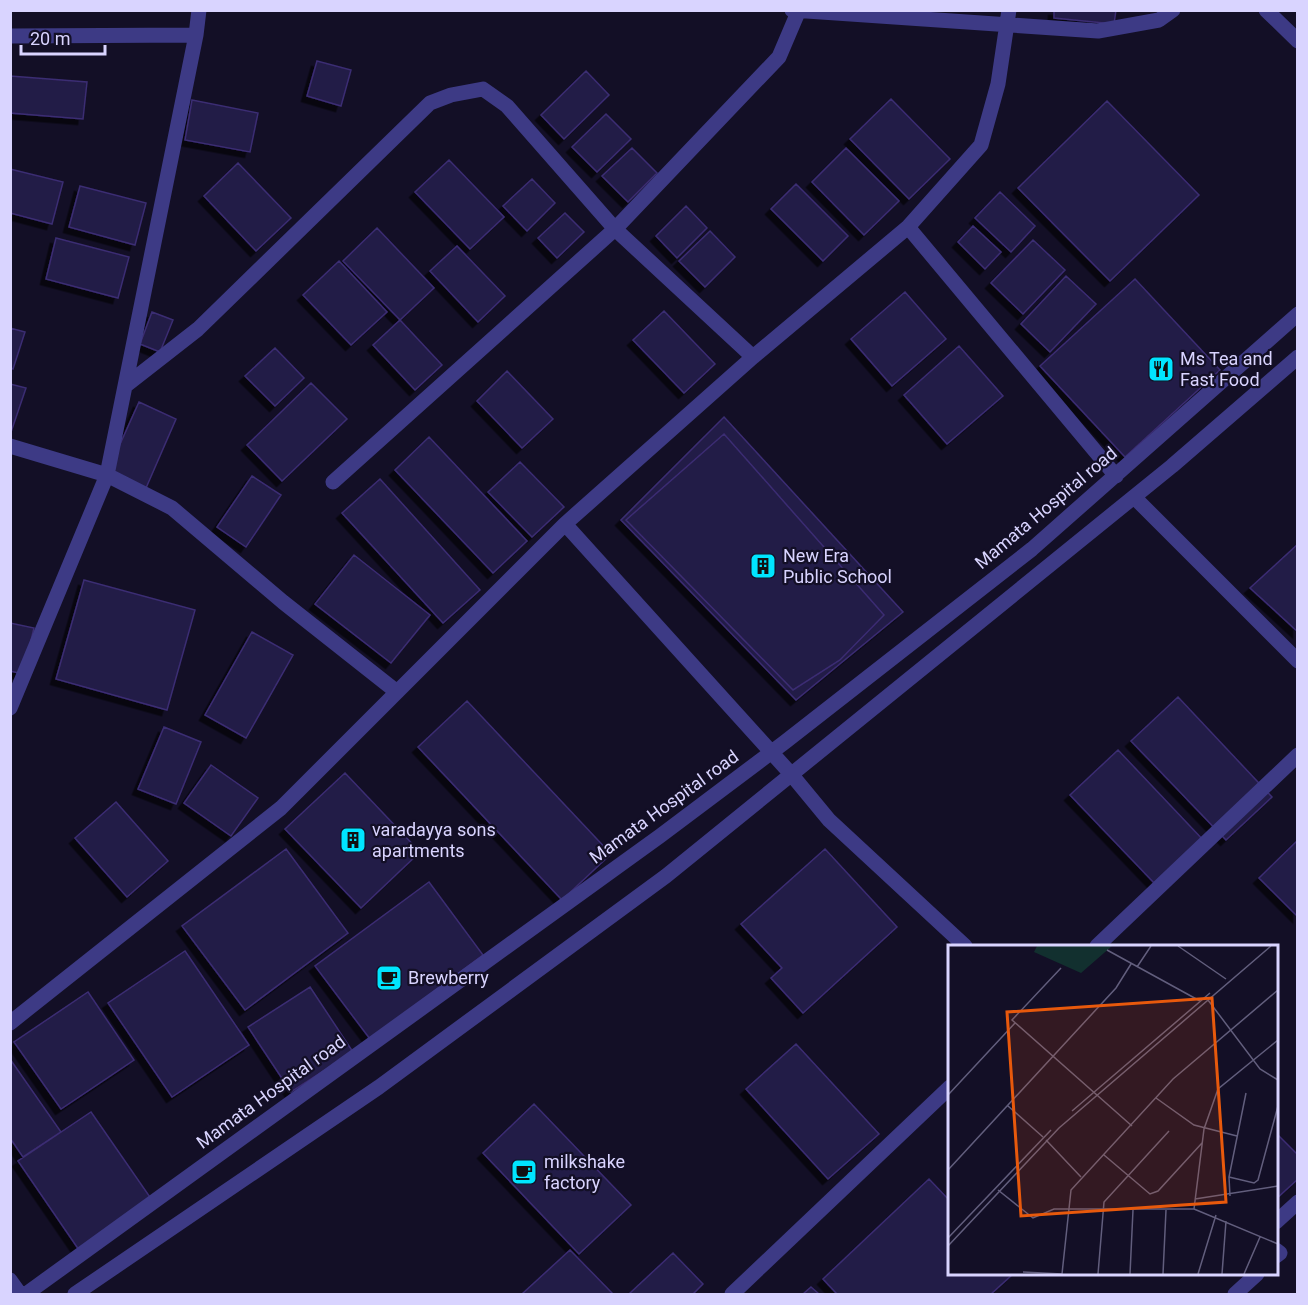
<svg xmlns="http://www.w3.org/2000/svg" width="1308" height="1305" font-family="Roboto,sans-serif">
  <defs>
    <filter id="shadow"><feDropShadow dx="-5.5" dy="5.5" stdDeviation="0" flood-color="#0009"/></filter>
  </defs>
  <rect width="100%" height="100%" fill="#130f26"/>
  <path fill="#241b47" stroke="#3b2d73" stroke-width="1.5" filter="url(#shadow)" d="M1054 10H1116L1114 24 1054 18Z
    M317 61 351 70 341 106 307 96Z
    M586 71 609 95 564 139 541 115Z
    M10 76 87 82 83 119 10 113Z
    M891 99 950 159 909 199 850 139Z
    M192 100 258 113 250 152 185 140Z
    M1107 101 1199 195 1110 281 1018 188Z
    M606 114 631 139 597 172 572 147Z
    M632 148 657 173 628 202 602 176Z
    M846 148 899 201 864 235 812 182Z
    M449 160 504 217 470 249 415 192Z
    M238 163 291 218 256 251 204 196Z
    M10 169 63 182 52 224 10 213Z
    M532 179 555 203 527 231 503 206Z
    M796 184 848 236 823 261 771 209Z
    M80 186 146 203 135 245 69 227Z
    M1000 192 1035 226 1011 252 975 218Z
    M686 206 707 228 677 258 656 236Z
    M565 213 584 232 557 258 538 238Z
    M973 226 1001 252 985 269 958 242Z
    M377 228 434 288 400 320 343 261Z
    M710 231 735 257 705 287 679 261Z
    M56 238 129 257 118 298 46 279Z
    M1033 240 1065 270 1023 314 991 283Z
    M457 246 505 296 478 322 430 271Z
    M339 261 387 312 351 345 303 295Z
    M1066 276 1096 304 1050 352 1021 324Z
    M1135 279 1220 370 1125 457 1040 366Z
    M905 292 946 339 892 386 851 339Z
    M664 311 715 364 684 393 633 340Z
    M152 312 173 320 160 352 140 344Z
    M400 320 442 365 415 390 373 345Z
    M10 328 25 332 13 369 10 368Z
    M959 346 1003 396 947 444 904 395Z
    M275 348 304 378 275 406 245 376Z
    M507 371 553 419 522 448 477 401Z
    M311 383 347 419 282 481 247 445Z
    M10 384 26 388 10 435Z
    M139 402 176 419 146 488 108 471Z
    M724 417 903 612 796 700 621 520Z
    M724 434 884 615 840 660 793 690 626 520Z
    M429 437 527 541 493 573 395 470Z
    M520 462 564 507 532 537 488 492Z
    M252 476 281 495 246 547 217 527Z
    M380 479 480 590 443 623 342 513Z
    M1298 544V632L1250 588Z
    M354 555 430 615 391 663 315 604Z
    M84 580 195 610 167 710 56 679Z
    M10 623 34 628 23 674 10 671Z
    M252 632 293 655 246 738 205 715Z
    M1178 697 1272 797 1226 840 1131 741Z
    M467 701 611 854 562 900 418 747Z
    M164 727 201 742 176 804 138 789Z
    M1118 750 1205 842 1157 886 1070 795Z
    M211 765 258 798 231 836 184 803Z
    M345 773 420 852 361 908 285 829Z
    M116 802 168 861 127 897 75 838Z
    M1298 840V917L1259 878Z
    M286 849 348 933 245 1010 182 926Z
    M825 849 897 927 803 1013 771 978 782 968 741 924Z
    M429 882 483 955 370 1039 315 966Z
    M185 951 249 1045 172 1097 108 1003Z
    M310 987 353 1052 291 1092 248 1027Z
    M88 992 134 1060 61 1109 14 1042Z
    M796 1044 879 1134 828 1179 746 1089Z
    M10 1059 61 1132 23 1157 10 1138Z
    M534 1104 631 1205 579 1254 483 1153Z
    M91 1112 152 1200 79 1250 18 1161Z
    M1276 1133 1298 1155V1179L1276 1199Z
    M929 1179 950 1201V1274H1013L991 1294H837L823 1279Z
    M570 1250 613 1294H522Z
    M673 1253 703 1284 693 1294H629Z
    M811 1287 819 1294H803Z"/>
  <g fill="none" stroke-linecap="round" stroke-linejoin="round">
    <path stroke="#3d3a85" stroke-width="15" d="M792 10 1098 31 1159 20 1173 10
      M1266 10 1298 41
      M10 36 196 35
      M908 227 1116 476
      M125 386 198 329 430 103 451 95 483 89 507 106 615 229 753 357
      M10 446 107 475 172 508 283 602 397 692
      M333 482 615 229 779 57 799 10
      M1134 497 1298 661
      M565 524 791 774 829 820 965 946
      M10 708 107 475 196 35 199 10
      M1097 946 1298 755
      M10 1023 281 808 565 524 753 357 908 227 981 145 998 84 1009 10
      M1276 1222 1298 1202
      M1276 1250 1280 1253 1276 1256
      M10 1280 20 1294
      M26 1294 660 836 785 742 1032 549 1298 314
      M75 1294 379 1087 666 876 1172 466 1298 357
      M732 1294 950 1087
      M1235 1294 1257 1274"/>
  </g>
  <defs>
    <g id="restaurant-square" transform="scale(1.35)"><rect x="-9" y="-9" width="18" height="18" rx="4" fill="#00e5ff" stroke="#130f26"/><path d="M-5-6h1v4h1v-4h1v4h1v-4h1v5L-1.5 .5V6h-2V.5L-5-1ZM5-6V6H3V1.5H1.5Q1.5-4 5-6Z" fill="#111"/></g>
    <g id="building-square" transform="scale(1.35)"><rect x="-9" y="-9" width="18" height="18" rx="4" fill="#00e5ff" stroke="#130f26"/><path d="M-4-6H4V6H1V3H-1V6H-4ZM-2.5-4.3h1.7v1.8h-1.7ZM.8-4.3h1.7v1.8H.8ZM-2.5-1h1.7V.8h-1.7ZM.8-1h1.7V.8H.8Z" fill="#111"/></g>
    <g id="cafe-square" transform="scale(1.35)"><rect x="-9" y="-9" width="18" height="18" rx="4" fill="#00e5ff" stroke="#130f26"/><path d="M-5.5-4.5H6V0H3Q3 3.5 0 3.5H-2.5Q-5.5 3.5-5.5 0ZM3-3.2v2h1.7v-2ZM-6 4.5H4V6H-6Z" fill="#111"/></g>
  </defs>
  <g fill-rule="evenodd">
    <use href="#restaurant-square" x="1161" y="369"/>
    <use href="#building-square" x="763" y="566"/>
    <use href="#building-square" x="353" y="840"/>
    <use href="#cafe-square" x="389" y="978"/>
    <use href="#cafe-square" x="524" y="1172"/>
  </g>
  <g text-anchor="middle" stroke-width="4.5" stroke-linejoin="round" paint-order="stroke">
    <g font-size="18" fill="#d9d4ff" stroke="#130f26" text-anchor="start">
      <text x="1180" y="365">Ms Tea and<tspan x="1180" dy="21">Fast Food</tspan></text>
      <text x="783" y="562">New Era<tspan x="783" dy="21">Public School</tspan></text>
      <text x="372" y="836">varadayya sons<tspan x="372" dy="21">apartments</tspan></text>
      <text x="408" y="984">Brewberry</text>
      <text x="544" y="1168">milkshake<tspan x="544" dy="21">factory</tspan></text>
    </g>
    <g font-size="18" fill="#d9d4ff" stroke="#130f26">
      <text transform="translate(1046 508) rotate(-40)" y="6">Mamata Hospital road</text>
      <text transform="translate(664 807) rotate(-36)" y="6">Mamata Hospital road</text>
      <text transform="translate(271 1092) rotate(-36)" y="6">Mamata Hospital road</text>
    </g>
  </g>
  <g transform="translate(948 945)">
    <rect width="330" height="330" fill="#130f26"/>
    <path d="M89 1H164L133 28 86 7Z" fill="#12302f"/>
    <path fill="none" stroke="#625e7d" stroke-width="1.5" d="M230 1 278 34M159 5 252 56M189 22 203 1M113 23 64 75 184 181M260 55 312 124 330 135M0 150 67 78M208 153 246 180 289 191M60 161 95 192M124 166 262 48M98 195 133 232M156 210 202 249 210 246 254 198M0 225 168 43 183 19M281 232 306 238 310 235 330 161M50 245 85 273 106 264H246L256 184 270 144 330 95M282 251 281 232 298 148M247 254 330 241M246 264 330 299M0 293 103 185M0 301 111 183 323 1M75 327 114 329M114 329 123 245 225 134 330 45M150 329 156 257 221 186M182 329 185 265M215 329 218 265M250 329 268 270M274 329 278 276M296 329 312 292"/>
    <path fill="#e8590c" fill-opacity="0.15" stroke="#e8590c" stroke-width="3" d="M264 53 278 257 73 271 59 67Z"/>
    <rect width="330" height="330" fill="none" stroke="#d9d4ff" stroke-width="3"/>
  </g>
  <rect width="1308" height="1305" fill="none" stroke="#d9d4ff" stroke-width="24"/>
  <path d="M21 45v9h84v-9" fill="none" stroke="#d9d4ff" stroke-width="3"/>
  <text x="30" y="45" font-size="18" fill="#d9d4ff" stroke="#130f26" stroke-width="4.5" paint-order="stroke">20 m</text>
</svg>
